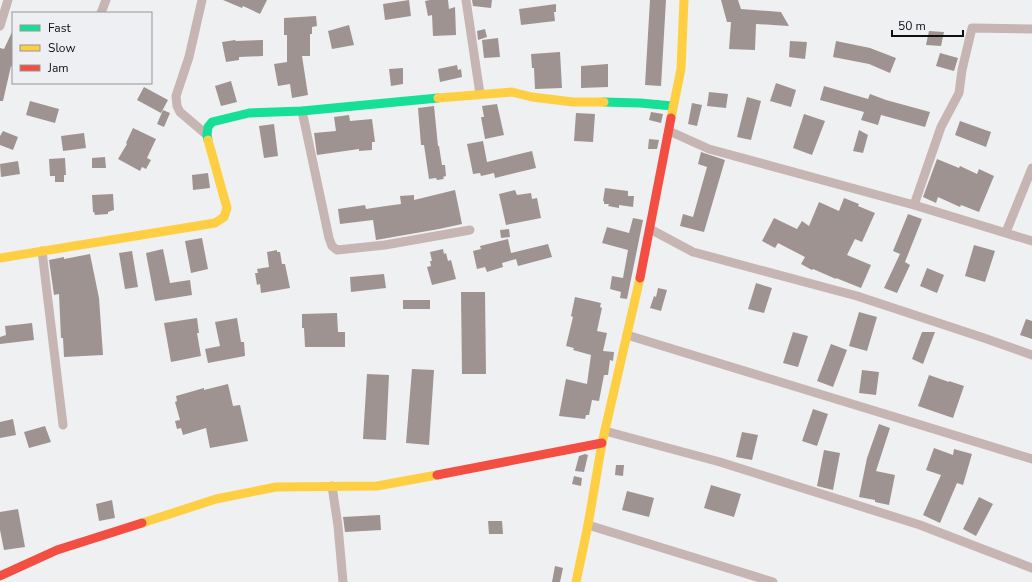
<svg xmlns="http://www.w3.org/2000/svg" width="1032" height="582" font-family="'Nunito Sans',sans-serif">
  <rect width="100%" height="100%" fill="#eff0f2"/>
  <path fill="#9f9391" d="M223 0H267L260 14 243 6 242 8Z
    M409 0 411 16 385 20 383 4Z
    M430 0H448L449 9 455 7 456 35 433 36 432 15 428 16 425 1Z
    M472 0H492L491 8 473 6Z
    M650 0H666L661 86 645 85Z
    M721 0H738L741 9 781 12 789 26 756 24 755 50 729 49 731 22H727Z
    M556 4V12H554L555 21 521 25 519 9Z
    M316 16 317 26 312 27V34H310V56H302L308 95 292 98 290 84 278 86 274 64 287 62V35H284V18Z
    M349 25 354 45 332 49 328 31Z
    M485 29 487 37 478 40 477 31Z
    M13 30V67L11 66 3 101H0V48L4 49Z
    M929 31 944 32 941 46 926 45Z
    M498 38 500 57 484 58 482 40Z
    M235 40 236 41 263 40V56L239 57V60L226 62 222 42Z
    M790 41 807 42 805 59 789 57Z
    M836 41 870 48 896 58 890 73 869 64 833 57Z
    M560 52 562 88 535 89 534 68H532L531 54Z
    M940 53 958 58 954 71 936 66Z
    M608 64V87L581 88V66Z
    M457 65 458 70 461 69 462 77 440 82 438 69Z
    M403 68V84L391 86 389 69Z
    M231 81 237 102 221 106 215 86Z
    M776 83 796 90 791 107 770 101Z
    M824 86 868 99 870 94 886 100 930 112 925 127 881 115 878 125 861 120 864 112 820 100Z
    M144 87 168 100 161 113 137 100Z
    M709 92 728 94 726 108 707 106Z
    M747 97 761 101 751 140 737 137Z
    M30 101 59 109 55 123 26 115Z
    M692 103 702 105 697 126 688 124Z
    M497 104 504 135 485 139 481 117H484L482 106Z
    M434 106 438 146H439L442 165H445L446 176 443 177 444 179 437 180 436 178 429 179 424 145H421L418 108Z
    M163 110 170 113 164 127 157 124Z
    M651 112 663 114 661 123 649 120Z
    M576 113 595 114 593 142 574 141Z
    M804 114 825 121 812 155 793 148Z
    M349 115 350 121 372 119 375 142H372V150L359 151V149L317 155 314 133 336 131 334 117Z
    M960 121 991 132 986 147 955 135Z
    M274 124 278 156 264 158 259 126Z
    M133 128 156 139 147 158 151 160 146 169 142 167 140 171 118 159 127 144 126 143Z
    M859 130 868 135 863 153 853 151Z
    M3 131 18 137 13 150 0 145V136Z
    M84 133 86 148 63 151 61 136Z
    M649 139 659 140 657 149H648Z
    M483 141 487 162 532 151 536 168 495 178 494 173 481 176 480 173 473 174 467 144Z
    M701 152 725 160 704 232 680 226 683 214 693 217 707 167 698 164Z
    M105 157 106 168H92V158Z
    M65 158 66 175H64V182H55V176H50L49 159Z
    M937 159 959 168 960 166 977 174 979 169 994 176 979 212 961 205 960 207 938 197 936 203 923 197Z
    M18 161 20 174 1 177 0 164Z
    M208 173 210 188 193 190 192 175Z
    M605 188 628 191V196H634L633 207 619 205V208L608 206 609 204H604V201H603Z
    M455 190 462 224 439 229 376 240 373 220 340 224 338 209 365 205 366 209 386 206 401 204 400 196 414 195V200Z
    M515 190 517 195 531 193 532 199 537 198 541 218 506 225 499 194Z
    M113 194 114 210 108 212V214L95 215 94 212H93L92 195Z
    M844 198 859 204 858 206 875 213 862 242 855 239 847 255 871 265 861 288 836 278V279L813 269 812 270 801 264 805 257 778 243 775 248 762 241 774 218 797 229 802 221 809 226 819 202 839 211Z
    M908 214 922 219 905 262 910 265 897 293 884 288 900 254 893 251Z
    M633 218 643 220 627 299 620 298 621 292 610 289 612 276 623 278 628 250 602 243 607 227 629 233Z
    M509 229 510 237 501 238 500 230Z
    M202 238 208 269 191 273 185 241Z
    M508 239 511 253 548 244 552 257 518 266 516 259 502 263 503 267 487 272 485 267 477 269 473 251 481 249 480 246Z
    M974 245 995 251 985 282 965 276Z
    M163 249 170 283 190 280 192 295 155 301 146 253Z
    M443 249 444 254 446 253 448 261 451 260 456 279 432 285 427 267 431 266 430 261H432L430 252Z
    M277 250V252H280L282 264H285L290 288 261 293 260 284 257 285 255 273H258L257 269 269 267 267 252Z
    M132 251 138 287 125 289 119 253Z
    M90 254 99 298 103 355 64 357 63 338H61L59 294 54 295 49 260 64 257V259Z
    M927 268 944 275 937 293 920 286Z
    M384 274 386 288 351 292 350 277Z
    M756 283 772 288 764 313 748 309Z
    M658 288 667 290 661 311 650 308 654 296 656 297Z
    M461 292H485L486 374H462Z
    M575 297 601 303 600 307 602 308 597 331 607 333 603 351 614 352 613 361 610 360 608 375H604L599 401 592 400 589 415H586L585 419 559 416 566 379 587 384 591 355 573 350 574 348 566 346 573 317 571 316Z
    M403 300H430V309H403Z
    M859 312 877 317 867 351 849 346Z
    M337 313 338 332H345V347H305L304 328H302V314Z
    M197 318 199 333H197L201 356 171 362 164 323Z
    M237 318 241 342H244L245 356 208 363 205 349 220 346 215 322Z
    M1026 319 1032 321V339L1020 335Z
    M32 323 34 340 0 344V337L6 335 5 326Z
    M793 332 808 336 798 367 783 363Z
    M922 332H935L923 364 912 359Z
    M831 344 847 350 833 387 817 381Z
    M412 369 434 370 429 445 406 443Z
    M862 370 879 372 876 395 859 393Z
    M367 374 389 375 386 440 363 439Z
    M929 375 949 382V381L964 386 953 418 918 406Z
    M228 384 233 406 240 405 248 441 210 448 206 428 183 435 181 428 177 429 175 421 180 420 175 402 177 401 176 396 204 388V390Z
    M813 409 828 414 817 446 802 441Z
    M13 419 16 435 0 438V422Z
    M879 424 890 428 876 471 895 475 889 505 875 502V500L859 497 867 458Z
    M45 426 51 442 29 448 24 432Z
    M742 432 758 435 752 460 736 457Z
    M934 448 953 455 954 449 972 454 963 485 957 483 940 523 923 515 941 475 926 470Z
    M824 450 840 453 833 490 817 486Z
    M585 454 588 455 584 472 575 471 579 456Z
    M616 465H624L623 476 615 475Z
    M574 476 582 478 581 486 572 484Z
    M711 485 741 494 734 517 704 508Z
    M627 491 654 498 649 517 622 510Z
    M979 497 993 504 976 536 963 529Z
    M112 500 115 518 99 521 96 504Z
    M18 509 25 547 4 550 0 530V512Z
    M380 515 381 530 345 532 343 517Z
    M488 521H502L503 534H489Z
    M555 566 563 568 560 582H552Z"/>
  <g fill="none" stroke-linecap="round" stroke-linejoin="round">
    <path stroke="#c6b5b3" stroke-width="9" d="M202 0 189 57 176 96 177 106 180 112 207 135
      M466 0 480 94
      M101 13 106 0
      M0 26 8 0
      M302 111 329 238 332 246 337 250 385 245 470 230
      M669 131 709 149 914 205 1032 241
      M914 205 941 127 959 93 962 70 972 28 1032 29
      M650 229 693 252 857 296 984 338 1032 355
      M1006 232 1032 168
      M42 251 63 425
      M627 335 1032 459
      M605 431 720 462 920 525 1032 568
      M332 486 338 526 343 582
      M588 525 773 582"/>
    <path stroke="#16e098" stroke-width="9" d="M604 102 640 103 673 106
      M208 140 207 135 208 127 212 122 249 113 302 111 438 98"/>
    <path stroke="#ffcf43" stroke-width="9" d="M438 98 512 92 532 97 573 102H604
      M671 118 681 69 684 0
      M0 258 215 223 224 217 227 208 208 140
      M142 523 216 499 276 487 377 486 437 475
      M576 582 588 525 602 443 640 278"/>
    <path stroke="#f24e42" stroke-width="9" d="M640 278 671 118
      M437 475 602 443
      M0 576 57 550 142 523"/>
  </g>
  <rect x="12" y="12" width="140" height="72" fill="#eeeff3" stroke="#949598"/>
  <rect x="20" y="25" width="20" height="6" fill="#16e098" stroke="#949598"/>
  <text x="48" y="32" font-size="12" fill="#0e0f10">Fast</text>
  <rect x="20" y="45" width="20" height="6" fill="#ffcf43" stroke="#949598"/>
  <text x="48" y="52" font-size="12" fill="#0e0f10">Slow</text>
  <rect x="20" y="65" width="20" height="6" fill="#f24e42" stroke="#949598"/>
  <text x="48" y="72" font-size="12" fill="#0e0f10">Jam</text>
  <path d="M892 30v6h71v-6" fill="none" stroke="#0e0f10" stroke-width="2"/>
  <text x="898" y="30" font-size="12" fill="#0e0f10" stroke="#eeeff3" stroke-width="3" paint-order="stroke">50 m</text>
</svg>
